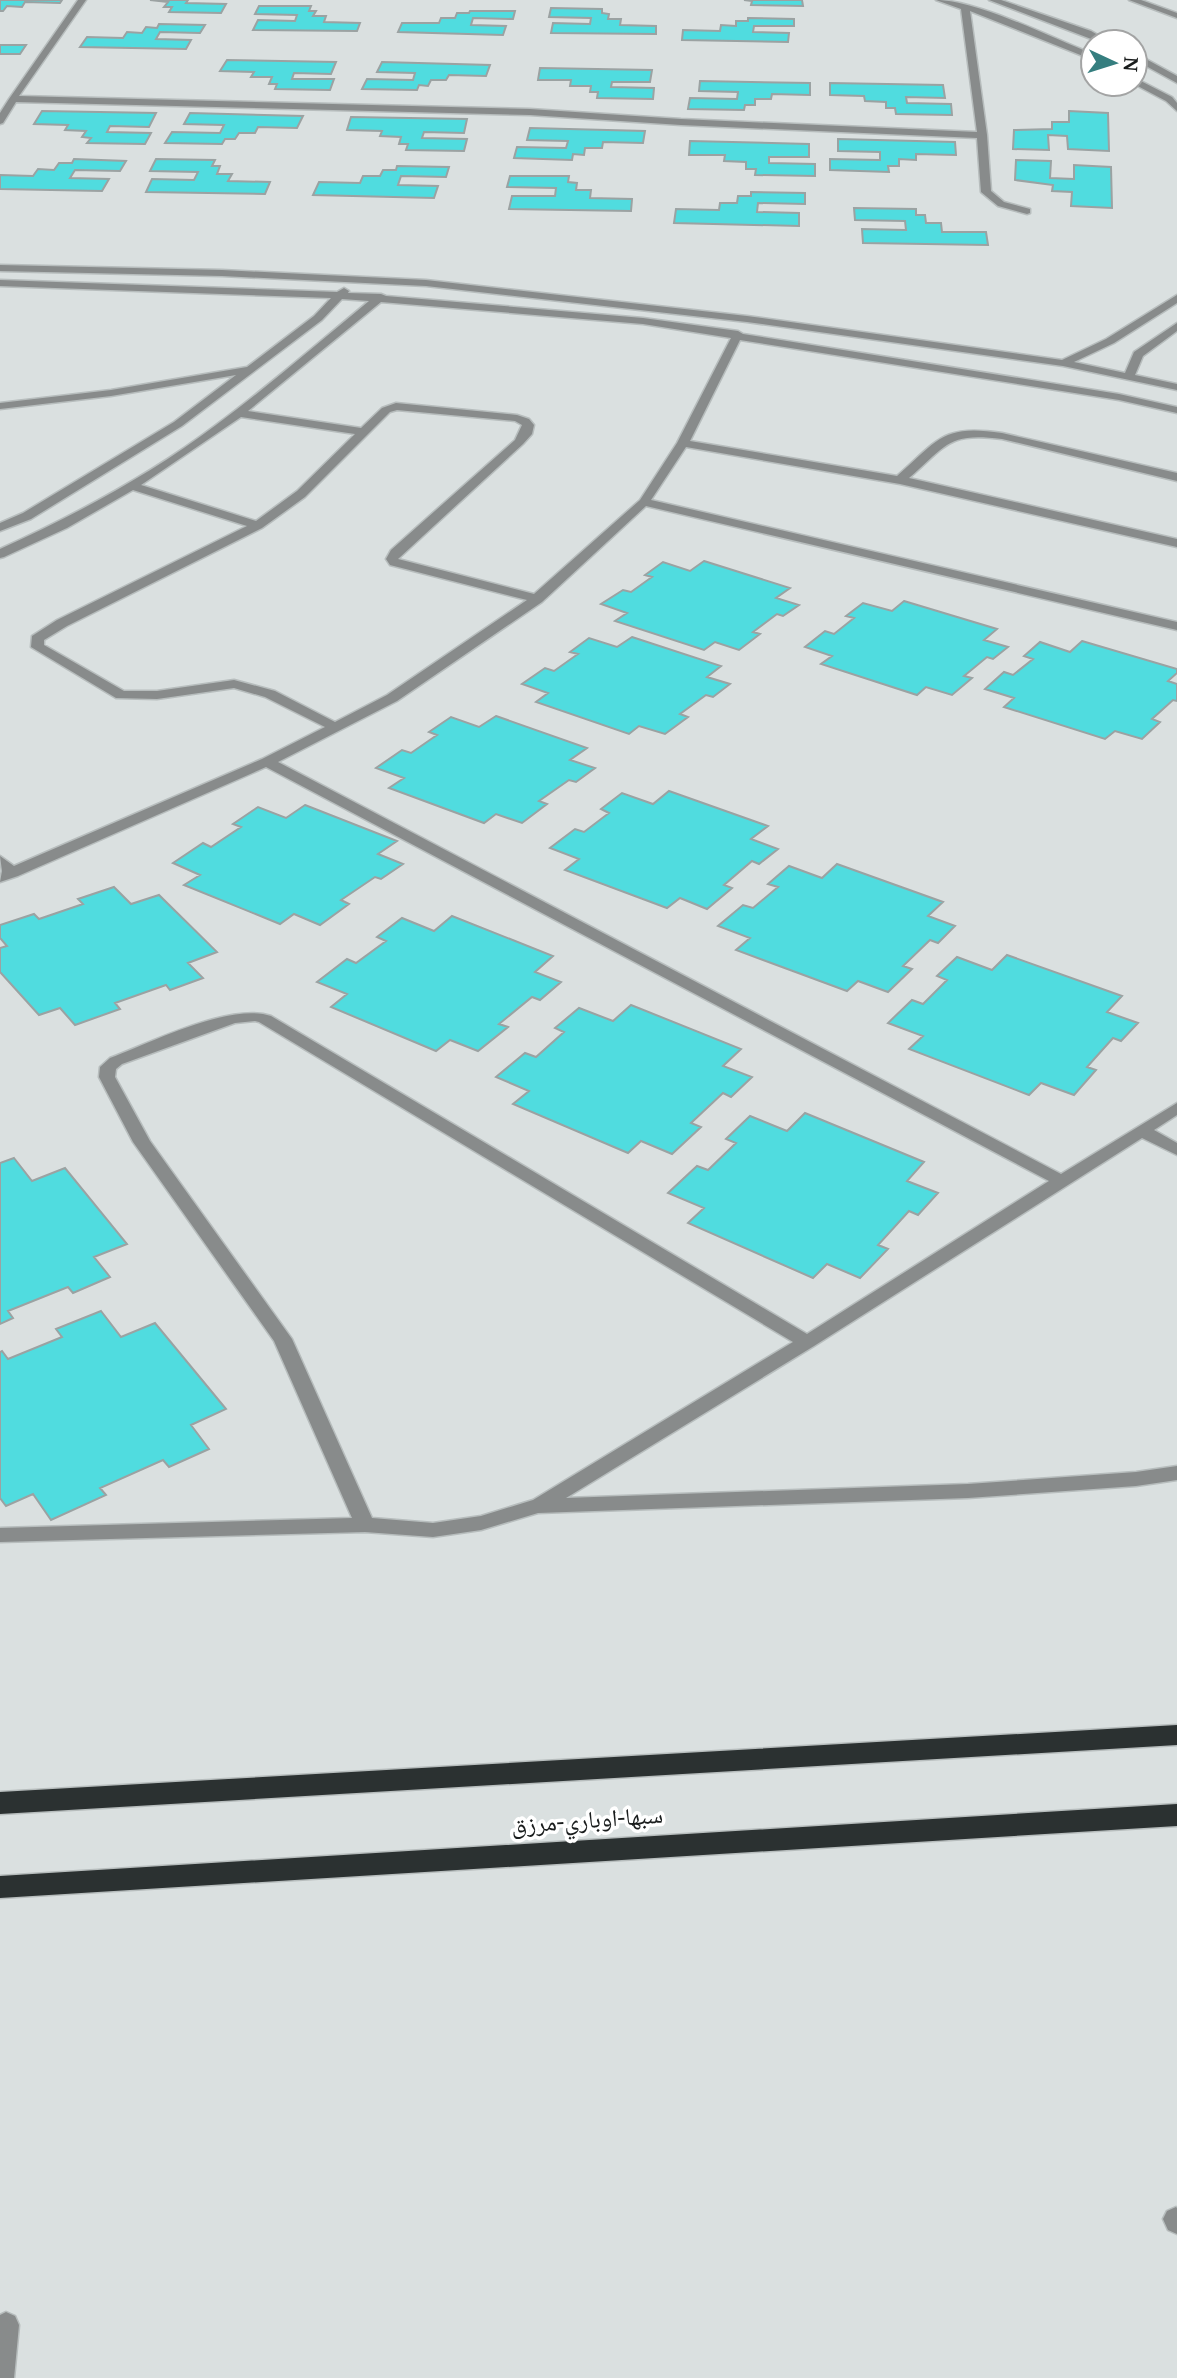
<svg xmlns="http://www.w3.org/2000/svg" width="1177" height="2378" font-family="'Noto Serif','Noto Naskh Arabic',serif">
  <rect width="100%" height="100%" fill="#dae0e0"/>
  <path fill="#50dcdf" stroke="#9ba2a2" stroke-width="2" d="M0 0H62L60 3 25 2 22 7 7 6 3 11H0Z
    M150 0H188L186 3 226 4 221 13 169 12 172 7H164L168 2Z
    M802 0 803 6 751 5 752 1 744 0Z
    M259 6H311L309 11H316L313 16H326L324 22 360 23 357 31 253 30 258 20 295 21 297 15 255 14Z
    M551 8 602 9V13L609 14 608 19H621L620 25 656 26V34L551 33 553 23 590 24 591 18 549 17Z
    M470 11H515L513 19 473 18 471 25 506 26 503 35 398 32 402 23H439L441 18H455L457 13H469Z
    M748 18 794 19V26H754L753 32 789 33 788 42 682 40 683 30 720 31 721 25 736 26V21H748Z
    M159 24 205 25 200 33 160 32 156 39 191 40 186 49 80 47 87 37 123 38 127 32 142 33 146 27 157 28Z
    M0 45H26L20 54H0Z
    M227 60 336 62 331 74 294 73 292 79H334L330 90 275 89 277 84H269L272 77H251L254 72 220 71Z
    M382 62 490 65 486 76 449 75 446 80H431L428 86 419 85 417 90 362 89 367 79 413 80 415 73 377 72Z
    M540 68 652 70 650 82H612L611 87 654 88 653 99 597 98 598 92H590L591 86H570L571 80H538Z
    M700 81 810 83V95L772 94 771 99H755V105H745L744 110 688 109 690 98 737 99 738 92 699 91Z
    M830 83 943 85 945 98 906 97 907 103 951 104 952 115 896 114 895 108H886V102L865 101 864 96 830 95Z
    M42 111 156 113 149 127 110 126 107 132 151 133 145 144 87 143 91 138 82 137 86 131 65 130 68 125 34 124Z
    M1069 111 1108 113 1109 151 1068 149 1067 136 1048 135 1049 150 1013 149 1014 130 1052 129V122H1069Z
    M190 113 303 116 297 128 258 127 255 133H239L235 139H225L222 144 165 143 172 132 220 133 224 125 184 124Z
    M351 117 467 119 464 133 424 132 422 138 467 139 464 151 406 150 408 144H399L401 137 380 136 382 131 347 130Z
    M530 128 645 131 643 143 603 142 602 148H585L584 155 573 154 572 160 514 158 517 147 566 148 568 141 527 140Z
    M838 139 955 142 956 155 916 154V160L899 159V166H888L889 172 830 170V159L880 160V152L838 151Z
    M690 141 809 144V157H769V163L815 164V176L755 175 756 169H746V162L724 161 725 155H689Z
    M74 159 126 161 120 171 75 170 70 178 109 179 102 191 0 189V175L33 176 38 169 54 170 59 163H72Z
    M156 159 215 160 212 166H220L217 174H232L228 181 270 182 265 194 146 192 152 179 194 180 198 172 150 171Z
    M1016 160 1051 161 1050 178 1074 179V165L1111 167 1112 208 1071 206 1072 192 1052 191 1053 185 1015 180Z
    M397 166 449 167 446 177 401 176 398 185 438 186 434 198 313 195 319 182 360 183 363 176H380L383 170H396Z
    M510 176H569L568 182 577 183 576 190H591L590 198 632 199 631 211 509 209 512 196H555L556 188 507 187Z
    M751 192 805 193V204L758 203 757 212 799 213V226L674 223 676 209 719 210 720 203H737L738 196H751Z
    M854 208 916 209V215H925L926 223H941L942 232H986L988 245 863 243 862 229 906 230 905 221 855 220Z
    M704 561 790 588 776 598 799 605 783 616 777 614 753 632 760 634 739 650 715 642 704 650 615 621 627 613 601 604 623 590 631 592 652 577 645 575 663 562 690 571Z
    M904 601 997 629 984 640 1008 647 993 659 987 657 964 676 972 678 952 695 926 687 917 695 821 664 832 656 805 647 825 631 834 634 854 618 846 616 863 603 892 611Z
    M632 637 721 666 707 677 730 684 713 697 706 695 680 714 688 717 665 734 639 726 629 734 536 702 548 693 522 684 545 668 554 671 578 654 570 652 589 638 617 647Z
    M1082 641 1177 669V673L1168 681 1177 684V701L1173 700 1152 719 1160 722 1142 739 1115 731 1105 739 1004 707 1014 698 985 689 1004 672 1013 675 1033 659 1024 656 1040 642 1070 652Z
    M496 716 587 748 570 760 595 768 576 782 569 780 539 801 547 804 522 823 496 814 484 823 389 788 404 778 376 768 402 750 411 753 437 735 429 732 451 717 479 727Z
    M669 791 768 826 751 839 778 849 759 864 752 861 724 885 732 888 707 909 680 898 667 908 565 870 579 859 550 848 575 829 584 832 609 813 601 809 622 793 653 804Z
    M305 805 397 841 378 854 403 864 381 879 375 877 341 900 349 904 320 925 294 914 280 924 184 885 200 875 173 863 203 843 211 847 241 827 233 824 258 807 286 818Z
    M837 864 943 902 928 916 955 926 938 943 930 940 903 966 912 969 888 992 858 981 847 991 736 950 750 938 718 926 743 905 753 908 778 887 768 884 789 866 822 878Z
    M114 887 131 904 159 895 217 952 188 963 203 978 170 990 166 985 115 1003 120 1009 75 1025 60 1008 39 1015 0 972V948L7 946 0 938V925L34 914 39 919 83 904 78 899Z
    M452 916 553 956 535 972 561 982 540 1000 532 997 499 1024 508 1027 478 1051 450 1040 436 1051 331 1007 347 994 317 982 347 959 356 963 386 941 377 937 402 918 434 931Z
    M1007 955 1122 996 1107 1012 1138 1023 1121 1041 1113 1038 1087 1067 1096 1070 1074 1095 1041 1083 1029 1095 909 1049 923 1036 888 1023 912 1000 923 1004 947 980 937 976 957 957 992 970Z
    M631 1005 741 1049 723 1066 752 1077 731 1097 723 1093 691 1123 701 1127 672 1154 641 1141 628 1153 513 1104 529 1091 496 1077 525 1053 536 1057 564 1032 555 1028 579 1008 613 1021Z
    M805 1113 924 1162 907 1181 938 1193 918 1215 909 1211 878 1245 888 1249 860 1278 827 1264 813 1278 688 1223 704 1208 668 1193 697 1166 708 1170 736 1143 726 1139 750 1116 787 1131Z
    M14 1158 32 1181 65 1168 127 1244 94 1257 110 1277 73 1293 68 1287 8 1311 13 1318 0 1324V1163Z
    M101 1311 121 1337 155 1323 226 1409 191 1425 209 1449 169 1467 163 1460 100 1488 106 1495 51 1520 33 1494 6 1506 0 1498V1352L2 1351 8 1359 62 1337 56 1329Z"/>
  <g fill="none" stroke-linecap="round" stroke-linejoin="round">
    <g stroke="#b7bdbd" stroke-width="3">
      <path id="street" d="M78 0H86L19 96 530 109 681 119 977 132 961 9 936 0C977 0 1052 38 1093 54V60L970 11 987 135 991 191 1004 202 1030 209V213L1027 214 998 206 981 192 977 138 681 125 530 115 16 102 3 123 0 124V113L9 99Z
        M989 0H1001L1091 31 1110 42H1099Z
        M1129 0H1141L1177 13V18Z
        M1135 53 1177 76V83L1135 60Z
        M1135 78 1172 97 1177 103V111L1166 101 1134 84Z
        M0 265 222 270 426 280 747 316 1062 360 1106 339 1177 295V303L1114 343 1074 362 1125 373 1134 352 1177 323V331L1143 356 1135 375 1177 384V390L1063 366 747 322 426 286 222 276 0 271Z
        M0 280 337 292 344 288 349 291 348 293 381 294 386 296 643 318 738 331 743 334 1119 394 1177 407V413L1119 400 740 340 690 441 897 476C939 439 943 424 1002 433L1177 473V481L1002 439C948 432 947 445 909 478L1177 539V547L900 484 686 447 651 500 1177 622V630L646 506 542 602 397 701 278 762 1061 1174 1177 1103V1115L1154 1130 1177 1143V1155L1142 1138 814 1346 566 1498 968 1484 1136 1472 1177 1466V1480L1136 1486 968 1498 538 1513 481 1530 433 1537 365 1532 0 1542V1528L352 1518 274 1341 133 1142 99 1077 100 1067 110 1058C150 1043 231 1002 271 1016L807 1334 1049 1181 266 767 18 876 0 882 2 871 0 856 14 866 262 759 325 727 265 697 234 688 157 699 116 698 31 647 32 636 57 620 247 526 133 490 67 528 4 557 0 558V549C75 515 150 475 216 425 269 386 318 343 369 301L342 299 322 320 182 426 31 519 0 531V523L23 513 174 422 236 375 111 396 0 409V403L111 390 247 367 314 316 331 298 0 286ZM381 302 643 324 731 338 677 443 640 500 534 594 398 559 523 444 532 434 534 425 529 419 517 415 396 403 382 408 361 428 248 411ZM397 410 515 421 522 425 515 440 391 550 386 559 390 565 527 600 387 695 335 722 275 691 234 680 157 691H124L44 645V640L67 626 262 528 305 497 390 412ZM241 417 355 434 297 491 256 521 141 485ZM255 1021 259 1022 793 1342 533 1500 481 1516 433 1523 372 1518 292 1339 150 1141 115 1077 116 1069 122 1064 235 1023Z
        M1176 2207 1177 2208V2234L1168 2230 1163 2219 1167 2211Z
        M6 2312 15 2316 19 2325 14 2378H0V2315Z"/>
    </g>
    <g stroke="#b7bdbd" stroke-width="3">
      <path id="highway" d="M1177 1725V1745L0 1814V1792Z
        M1177 1804V1826L0 1898V1876Z"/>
    </g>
    <use href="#street" fill="#888b8b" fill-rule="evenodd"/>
    <use href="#highway" fill="#2b3131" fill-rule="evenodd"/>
  </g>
  <g text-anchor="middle" stroke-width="7" stroke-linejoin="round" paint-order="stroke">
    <g font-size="24" fill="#191c1c" stroke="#fff">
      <text transform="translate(587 1820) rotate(-4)" y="8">سبها-اوباري-مرزق</text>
    </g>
  </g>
  <g transform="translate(1114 63) rotate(94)"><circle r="33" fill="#ffffff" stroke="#a3a4a4" stroke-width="2"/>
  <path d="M0-5L12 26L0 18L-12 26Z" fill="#357e7f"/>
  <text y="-10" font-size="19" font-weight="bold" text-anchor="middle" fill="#191c1c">N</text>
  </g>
</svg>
